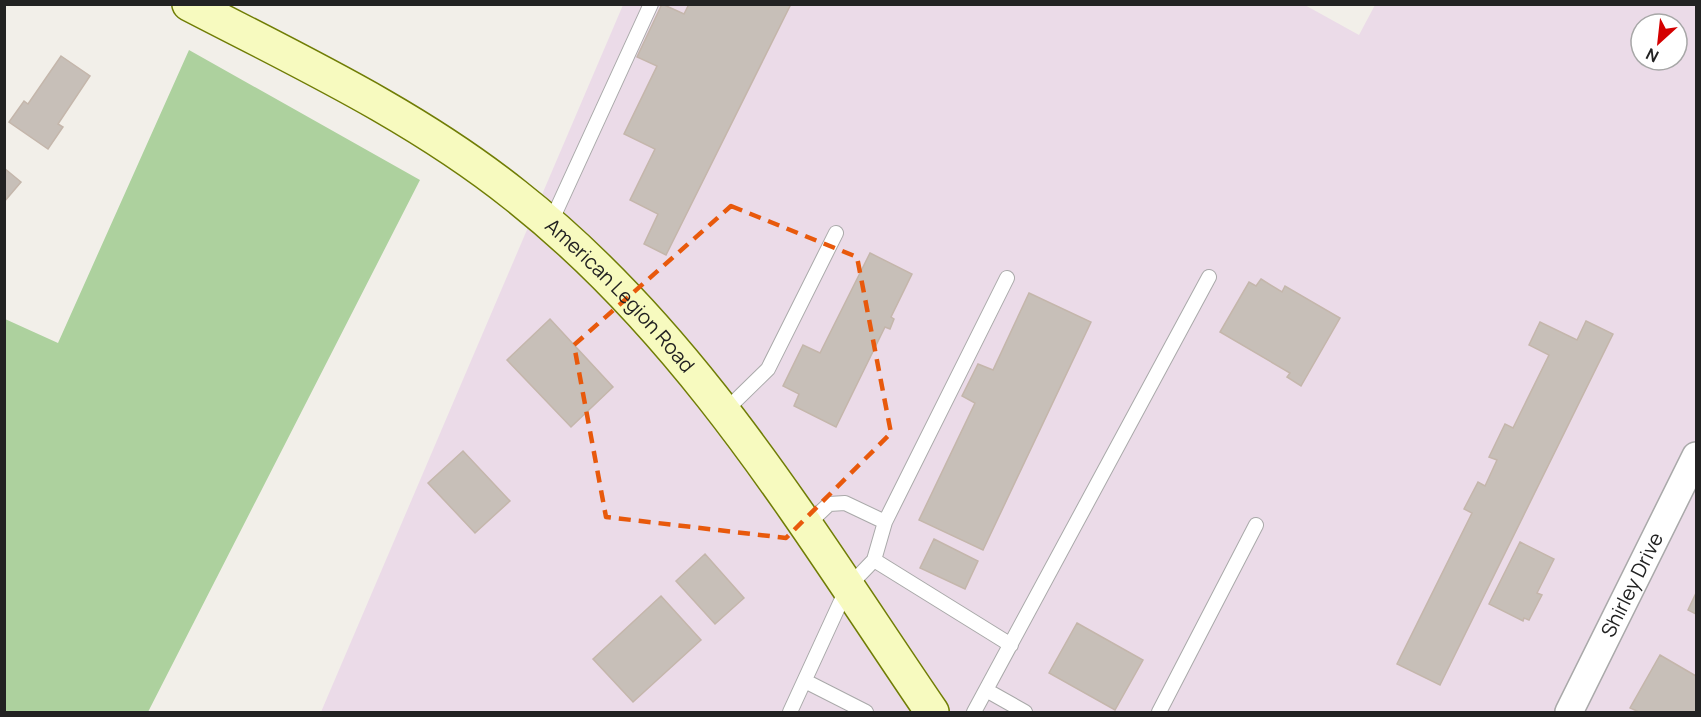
<svg xmlns="http://www.w3.org/2000/svg" width="1701" height="717" font-family="Manrope,sans-serif">
  <rect width="100%" height="100%" fill="#f2efe9"/>
  <path fill="#ebdbe8" fill-rule="evenodd" d="M1303 4 1359 35 1375 5H1696V712H321L623 5ZM1641 24H1677V60H1641Z"/>
  <path fill="#add19e" d="M189 50 420 180 148 712H5V319L58 343Z"/>
  <path fill="#c7bfb8" stroke="#c4b6ab" stroke-width="1.5" d="M662 4 684 14 689 4H791L666 255 644 244 658 214 630 200 655 149 624 134 657 66 637 57Z
    M61 56 90 76 58 124 63 127 48 149 9 122 24 101 28 104Z
    M4 168 21 182 4 202Z
    M870 253 912 274 891 317 894 319 890 329 885 327 836 427 794 406 799 394 783 386 803 345 820 353Z
    M1261 279 1282 292 1285 286 1340 318 1301 386 1287 377 1290 373 1220 332 1249 282 1256 286Z
    M1029 293 1091 322 983 550 919 520 975 403 962 396 978 364 993 370Z
    M550 319 613 387 571 427 507 360Z
    M1586 321 1613 334 1440 685 1397 664 1472 513 1464 509 1478 482 1485 486 1497 460 1489 457 1505 424 1513 428 1549 355 1529 345 1540 322 1577 340Z
    M463 451 510 501 475 533 428 483Z
    M934 539 978 561 965 589 920 568Z
    M1520 542 1554 559 1537 593 1542 595 1529 620 1524 618 1523 621 1489 604Z
    M705 554 744 598 715 624 676 581Z
    M1696 593V614L1688 610Z
    M661 596 701 640 633 702 593 659Z
    M1077 623 1143 660 1115 710 1049 673Z
    M1660 655 1696 676V712H1639L1630 708Z"/>
  <g fill="none" stroke-linecap="round" stroke-linejoin="round">
    <g stroke="#a9a9a9" stroke-width="16">
      <path id="lane" d="M550 224 651 4
        M724 412 768 369 836 233
        M806 526 829 504 845 503 885 522
        M874 560 1011 645
        M805 681 866 712
        M986 690 1025 712
        M790 712 847 588 874 560 885 522 1007 278
        M974 712 1209 277
        M1159 712 1256 525"/>
    </g>
    <g stroke="#a9a9a9" stroke-width="30">
      <g id="street">
        <path id="s1" d="M1569 712 1696 456"/>
      </g>
    </g>
    <g stroke="#707d05" stroke-width="36">
      <g id="secondary">
        <path id="s2" d="M189 4C301 62 416 116 515 195 692 334 807 529 932 712"/>
      </g>
    </g>
    <use href="#lane" stroke="#fff" stroke-width="14"/>
    <use href="#street" stroke="#fff" stroke-width="27"/>
    <use href="#secondary" stroke="#f7fabf" stroke-width="33"/>
  </g>
  <path fill="none" stroke="#e8590c" stroke-width="4.5" stroke-dasharray="12 8" stroke-linejoin="round" d="M731 206 857 257 891 433 786 538 606 517 574 345Z"/>
  <g text-anchor="middle" stroke-width="6" stroke-linejoin="round" paint-order="stroke">
    <g font-size="20" fill="#222" stroke="#fff">
      <text dy="7" stroke="none"><textPath href="#s2" startOffset="524">American Legion Road</textPath></text>
      <text dy="7" stroke="none"><textPath href="#s1" startOffset="142">Shirley Drive</textPath></text>
    </g>
  </g>
  <rect width="1701" height="717" fill="none" stroke="#222222" stroke-width="12"/>
  <g transform="translate(1659 42) rotate(207)"><circle r="28" fill="#ffffff" stroke="#a7a7a7" stroke-width="1.5"/>
  <path d="M0-4.5L10 22L0 15L-10 22Z" fill="#d40000"/>
  <text y="-9" font-size="16" font-weight="bold" text-anchor="middle" fill="#222222">N</text>
  </g>
</svg>
